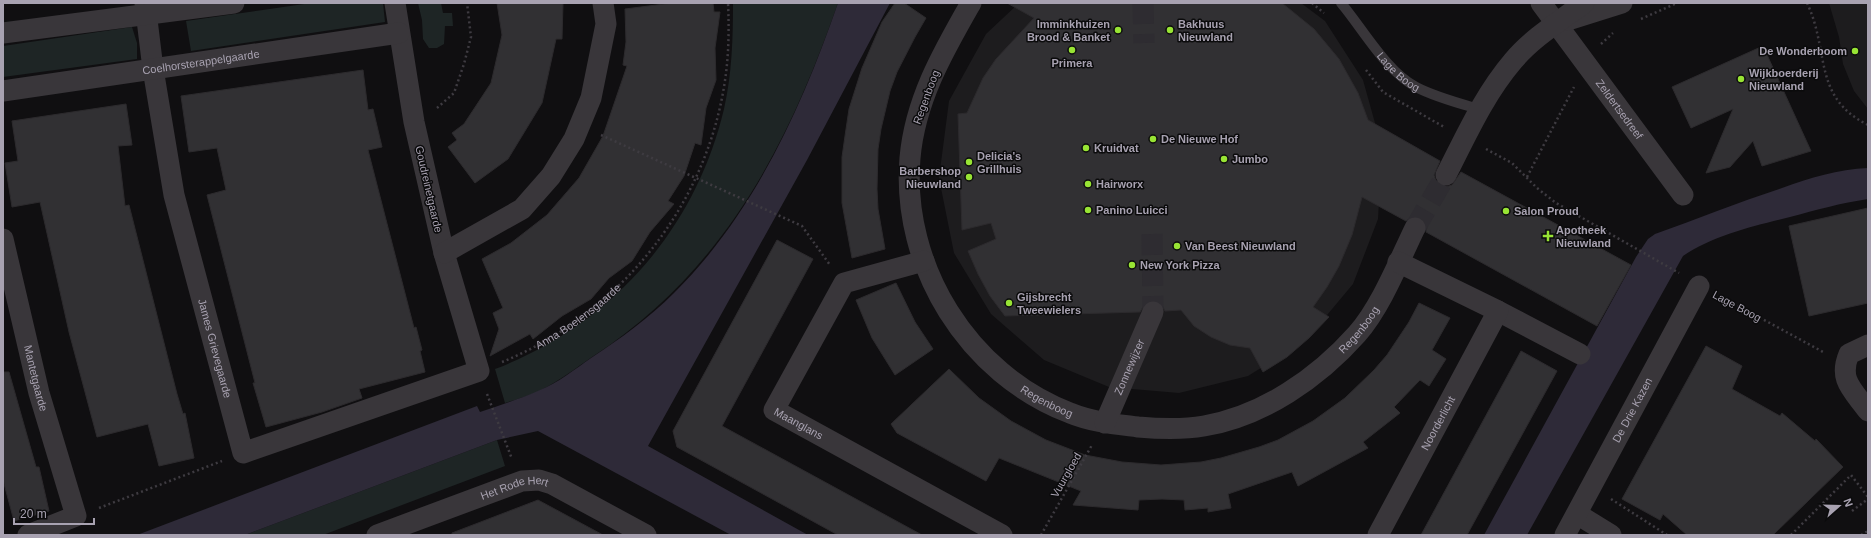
<svg xmlns="http://www.w3.org/2000/svg" width="1871" height="538" font-family="Helvetica,sans-serif">
  <rect width="100%" height="100%" fill="#100f11"/>
  <path fill="#1d1c1e" d="M1019 3H1301L1325 21 1363 80 1382 148 1378 219 1353 284 1307 339 1248 376 1179 393 1109 387 1044 360 991 314 954 253 939 178 949 101 986 34Z
    M1829 3H1868V109L1854 91 1843 64 1839 37Z"/>
  <path fill="#1e2525" d="M311 3H383L385 22 191 51 186 21Z
    M418 3H441L443 13H452L453 26H445L444 44 437 48H429L423 39 422 20Z
    M733 3H838C788 146 723 272 592 357 576 368 559 381 541 390 530 396 517 399 505 403L495 369C612 324 695 230 724 109 732 74 733 38 733 3Z
    M132 27 137 43V59L3 77V46Z
    M497 440 505 466 323 535H245Z"/>
  <path fill="#2e2a38" d="M838 3H890L807 160 648 446 808 535H731L538 431 497 440 245 535H137L477 406 480 412C500 405 520 399 540 390 558 383 575 369 591 358 620 339 649 318 674 293 754 214 802 107 838 3Z
    M1868 168V199C1841 203 1816 210 1790 217 1753 226 1714 235 1683 256L1527 535H1484L1636 257 1648 239 1655 234C1697 219 1739 202 1782 188 1810 178 1838 169 1868 168Z"/>
  <path fill="#313033" stroke="#2c2a2d" d="M497 3H563L562 39H556L542 103 508 159 475 183 448 147 457 140 452 133 464 124 491 83 502 35Z
    M672 3H713L714 12H720L715 48 716 80 706 108 701 145 695 143 684 176 668 201 674 204 650 232 632 261 609 278 591 299 562 316 533 339 530 334 490 356 499 329 493 313 503 308 482 259 511 243 547 215 579 178 603 136 627 66 623 65 626 42 625 9Z
    M895 3H904L926 18 915 37 897 72 890 91 881 129 878 149 877 189 878 209 885 249 852 258 842 203V157L845 136 849 109 862 68 882 22Z
    M1007 3H1282L1314 29 1339 59 1358 93 1368 120 1440 161 1434 175 1436 181 1440 185 1446 187 1452 185 1461 172 1631 265 1597 326 1426 232 1427 227 1425 222 1420 217 1414 216 1406 221 1362 197 1352 235 1339 266 1327 287 1313 307 1329 317 1309 338 1287 357 1263 372 1250 348 1230 345 1211 337 1194 326 1181 310 1165 311 1162 305 1157 301 1152 300 1146 302 1140 312 1005 316 990 296 978 274 968 251 996 239 991 223 962 230 958 114 967 113 983 78 996 59 1034 18Z
    M1763 46 1811 151 1762 166 1753 141 1730 167 1706 173 1733 109 1691 128 1672 87Z
    M363 70 368 110 373 109 382 147 368 150 414 328 416 327 422 350 420 351 425 372 359 389 362 398 322 412 266 427 253 383H255L207 195 226 190 217 148 189 152 181 96Z
    M126 104 132 145 118 146 125 206 129 205 177 394 183 414 185 413 194 458 159 466 148 424 97 437 69 332 40 202 12 207 5 163 18 161 12 121Z
    M1868 208V303L1809 316 1789 226Z
    M777 240 813 259 722 426 922 535H838L677 447 673 431Z
    M896 283 915 322 933 349 895 375 872 338 856 300Z
    M1419 303 1450 318 1432 350 1446 359 1429 386 1420 380 1394 407 1400 413 1363 442 1368 448 1298 486 1292 472 1228 494 1231 508 1208 512V508L1185 510 1184 500 1162 499 1139 500 1138 510 1073 505 1081 491 999 458 986 481 897 433 891 424 949 369 979 398 1011 421 1046 440 1085 455 1122 462 1161 465 1201 462 1221 458 1259 447 1278 440 1313 421 1345 398 1374 370 1387 355 1409 322Z
    M1706 346 1742 366 1732 389 1780 416 1782 413 1815 441 1816 439 1843 467 1773 535H1687L1663 514 1660 520 1622 499Z
    M1521 351 1557 371 1484 504 1467 535H1421Z
    M3 372H9L36 467H39L49 511 14 521 3 480Z
    M538 500 603 535H452V533Z"/>
  <g fill="none" stroke-linecap="round" stroke-linejoin="round">
    <path stroke="#2e2c31" stroke-width="21" stroke-dasharray="21 10" stroke-linecap="butt" d="M1143 3 1144 43
      M1415 228 1446 175
      M1152 234 1153 312"/>
    <g stroke="#3e3b41" stroke-width="2.5" stroke-dasharray="2 3" stroke-linecap="butt">
      <path d="M1312 3 1324 13"/>
      <path d="M1807 3C1830 51 1812 97 1868 125"/>
      <path d="M1641 19 1677 3"/>
      <path d="M1601 44 1613 33"/>
      <path d="M1366 70 1383 92 1444 127"/>
      <path d="M437 108 454 93 464 64 471 37 467 3"/>
      <path d="M601 135 802 226 830 265"/>
      <path d="M1486 149 1512 163 1537 188 1556 203 1679 273"/>
      <path d="M1527 177 1574 87"/>
      <path d="M1720 296 1825 353"/>
      <path id="s1" d="M502 362C622 313 710 202 726 73 729 49 729 26 728 3"/>
      <path d="M487 394 512 459"/>
      <path d="M1611 499 1667 535"/>
      <path d="M99 508 222 461"/>
      <path d="M1852 511 1868 499"/>
      <path d="M1041 535 1092 445"/>
      <path d="M1791 535 1851 475 1868 497"/>
      <path d="M1861 535 1868 531"/>
    </g>
    <path stroke="#39363a" stroke-width="10" id="s2" d="M1341 3C1363 29 1386 71 1416 87 1435 97 1458 103 1479 109"/>
    <g stroke="#39363a" stroke-width="21">
      <path id="s3" d="M145 3 153 69 174 195 243 453 479 371 444 253 414 122 395 3"/>
      <path id="s4" d="M971 3C943 52 915 100 910 158 901 266 968 374 1070 413 1092 422 1115 424 1138 427 1160 429 1182 430 1204 426 1263 416 1318 378 1357 334 1381 307 1399 261 1415 228"/>
      <path id="s5" d="M1541 3 1683 195"/>
      <path d="M1568 20 1622 3"/>
      <path d="M3 33 234 3"/>
      <path id="s6" d="M3 91 399 33"/>
      <path d="M1446 175C1466 136 1484 95 1513 61 1532 38 1560 21 1584 3"/>
      <path id="s7" d="M3 239 39 393 76 516 28 535"/>
      <path d="M444 253 522 209 551 176 574 139 591 98 606 24 603 3"/>
      <path id="s8" d="M924 261 844 283 774 410 1002 535"/>
      <path d="M1498 311 1580 354"/>
      <path d="M1868 345 1849 354C1838 380 1853 390 1868 411"/>
      <path id="s9" d="M1105 423 1153 312"/>
      <path d="M1577 514 1611 535"/>
      <path id="s10" d="M377 535 522 481 539 480 552 484 646 535"/>
      <path id="s11" d="M1378 535 1498 311 1398 262"/>
      <path id="s12" d="M1565 535 1699 286"/>
    </g>
  </g>
  <g fill="#98e434" stroke="#0b0b0c" stroke-width="1.5">
    <circle cx="1118" cy="30" r="4"/>
    <circle cx="1170" cy="30" r="4"/>
    <circle cx="1072" cy="50" r="4"/>
    <circle cx="1855" cy="51" r="4"/>
    <circle cx="1741" cy="79" r="4"/>
    <circle cx="1153" cy="139" r="4"/>
    <circle cx="1086" cy="148" r="4"/>
    <circle cx="1224" cy="159" r="4"/>
    <circle cx="969" cy="162" r="4"/>
    <circle cx="969" cy="177" r="4"/>
    <circle cx="1088" cy="184" r="4"/>
    <circle cx="1088" cy="210" r="4"/>
    <circle cx="1506" cy="211" r="4"/>
    <path d="M1546 230h4v4h4v4h-4v4h-4v-4h-4v-4h4z"/>
    <circle cx="1177" cy="246" r="4"/>
    <circle cx="1132" cy="265" r="4"/>
    <circle cx="1009" cy="303" r="4"/>
  </g>
  <g text-anchor="middle" stroke-width="3" stroke-linejoin="round" paint-order="stroke">
    <g font-size="11" font-weight="bold" fill="#a8a2b1" stroke="#0b0b0c" text-anchor="start">
      <text x="1110" y="28" text-anchor="end">Imminkhuizen<tspan x="1110" dy="13">Brood &amp; Banket</tspan></text>
      <text x="1178" y="28">Bakhuus<tspan x="1178" dy="13">Nieuwland</tspan></text>
      <text x="1847" y="55" text-anchor="end">De Wonderboom</text>
      <text x="1072" y="67" text-anchor="middle">Primera</text>
      <text x="1749" y="77">Wijkboerderij<tspan x="1749" dy="13">Nieuwland</tspan></text>
      <text x="1161" y="143">De Nieuwe Hof</text>
      <text x="1094" y="152">Kruidvat</text>
      <text x="977" y="160">Delicia's<tspan x="977" dy="13">Grillhuis</tspan></text>
      <text x="1232" y="163">Jumbo</text>
      <text x="961" y="175" text-anchor="end">Barbershop<tspan x="961" dy="13">Nieuwland</tspan></text>
      <text x="1096" y="188">Hairworx</text>
      <text x="1096" y="214">Panino Luicci</text>
      <text x="1514" y="215">Salon Proud</text>
      <text x="1556" y="234">Apotheek<tspan x="1556" dy="13">Nieuwland</tspan></text>
      <text x="1185" y="250">Van Beest Nieuwland</text>
      <text x="1140" y="269">New York Pizza</text>
      <text x="1017" y="301">Gijsbrecht<tspan x="1017" dy="13">Tweewielers</tspan></text>
    </g>
    <g font-size="11" fill="#a8a2b1" stroke="#0b0b0c">
      <text dy="4" stroke="none"><textPath href="#s6" startOffset="200">Coelhorsterappelgaarde</textPath></text>
      <text dy="4" stroke="none"><textPath href="#s2" startOffset="90">Lage Boog</textPath></text>
      <text transform="translate(926 97) rotate(-70)" y="4">Regenboog</text>
      <text dy="4" stroke="none"><textPath href="#s5" startOffset="132">Zeldertsedreef</textPath></text>
      <text transform="translate(429 189) rotate(77)" y="4">Goudreinetgaarde</text>
      <text transform="translate(1737 306) rotate(28)" y="4">Lage Boog</text>
      <text dy="4" stroke="none"><textPath href="#s1" startOffset="89">Anna Boelensgaarde</textPath></text>
      <text dy="4" stroke="none"><textPath href="#s4" startOffset="812">Regenboog</textPath></text>
      <text dy="4" stroke="none"><textPath href="#s3" startOffset="353">James Grievegaarde</textPath></text>
      <text dy="4" stroke="none"><textPath href="#s9" startOffset="61">Zonnewijzer</textPath></text>
      <text dy="4" stroke="none"><textPath href="#s7" startOffset="143">Mantetgaarde</textPath></text>
      <text dy="4" stroke="none"><textPath href="#s4" startOffset="464">Regenboog</textPath></text>
      <text dy="4" stroke="none"><textPath href="#s12" startOffset="142">De Drie Kazen</textPath></text>
      <text dy="4" stroke="none"><textPath href="#s8" startOffset="256">Maanglans</textPath></text>
      <text dy="4" stroke="none"><textPath href="#s11" startOffset="127">Noorderlicht</textPath></text>
      <text transform="translate(1066 475) rotate(-60)" y="4">Vuurgloed</text>
      <text dy="4" stroke="none"><textPath href="#s10" startOffset="146">Het Rode Hert</textPath></text>
    </g>
  </g>
  <rect width="1871" height="538" fill="none" stroke="#a8a2b1" stroke-width="8"/>
  <g transform="translate(1839 506) rotate(70)" stroke="#0b0b0c" stroke-width="3" paint-order="stroke">
  <path d="M0-3L7 15L0 10L-7 15Z" fill="#a8a2b1"/>
  <text y="-6" font-size="11" font-weight="bold" text-anchor="middle" fill="#a8a2b1">N</text>
  </g>
  <path d="M14 518v6h80v-6" fill="none" stroke="#a8a2b1" stroke-width="2"/>
  <text x="20" y="518" font-size="12" fill="#a8a2b1" stroke="#0b0b0c" stroke-width="3" paint-order="stroke">20 m</text>
</svg>
